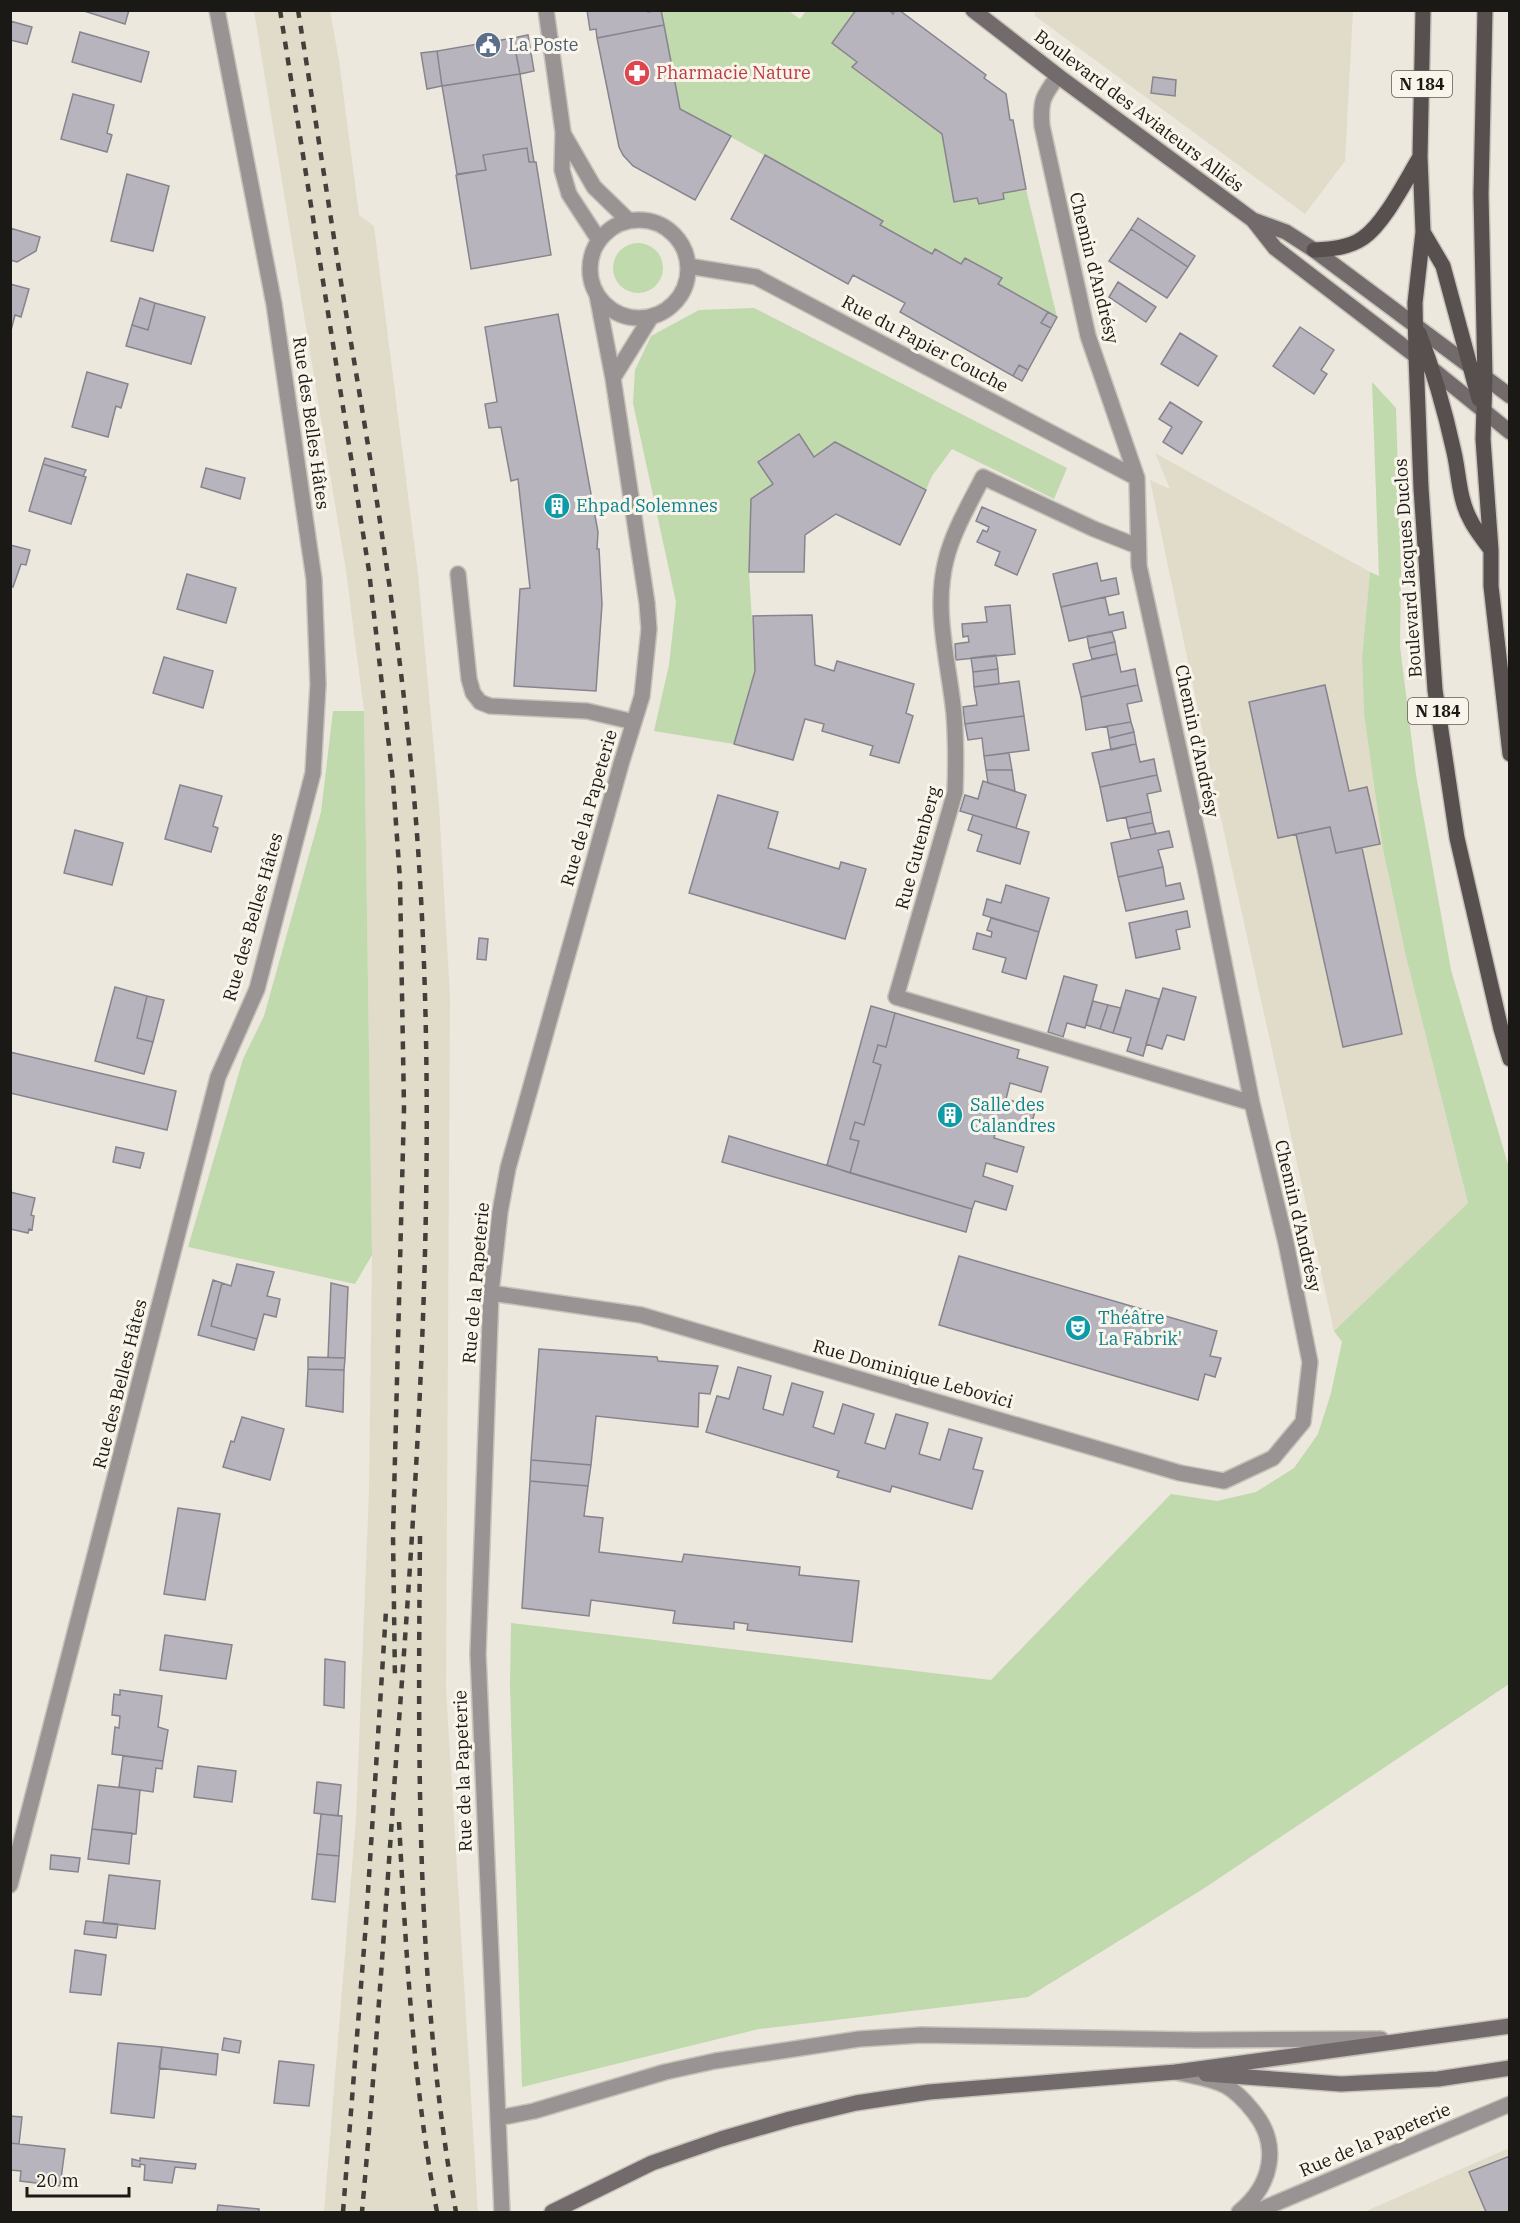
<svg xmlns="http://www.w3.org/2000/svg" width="1520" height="2223" font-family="'IBM Plex Serif',serif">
  <rect width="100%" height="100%" fill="#ece8de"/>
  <path fill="#e1dbc9" d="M254 11H330L339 60 359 215 374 226 418 574 439 805 450 996 446 1689 478 2212H324L356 1818 369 1490 372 1255 364 711 346 571Z
    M1035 11H1353L1345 161 1305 214 1035 16Z
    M1155 453 1370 572 1362 657 1364 714 1383 849 1406 957 1468 1203 1334 1331 1218 805 1150 480 1170 489Z
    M1509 2148V2212H1364Z"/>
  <path fill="#c0d9ad" d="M661 11H789L800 19 806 11H856L832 43 857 62 853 68 942 134 954 202 977 198 979 204 1004 199 1003 193 1026 189 1057 317 998 284 1002 278 966 258 961 264 935 249 932 254 880 225 882 220 680 109Z
    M613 268a25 25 0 1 1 50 0a25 25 0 1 1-50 0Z
    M754 308 1067 468 1054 499 952 449 932 476 926 490 835 442 814 457 758 462 773 484 751 499 749 572 755 671 734 744 654 731 669 665 676 602 633 403 635 370 651 336 699 310Z
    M1372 382 1396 408 1401 573 1400 646 1416 775 1451 970 1509 1168V1684L1203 1889 1028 1997 759 2029 522 2087 510 1686 511 1623 991 1680 1171 1494 1217 1501 1256 1492 1294 1468 1318 1434 1331 1393 1342 1342 1334 1331 1468 1203 1406 957 1383 849 1364 714 1362 657 1370 572 1379 576Z
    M333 711H364L372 1255 355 1284 188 1247 243 1059 264 1016 321 812Z"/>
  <path fill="#b7b4be" stroke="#87848e" stroke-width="1.5" d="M81 10H129L125 24Z
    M587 10H648V12L661 10 664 25 597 38 596 29 590 30Z
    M856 10H889L893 14 895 10H899L986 75 984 78 1006 94 1010 120H1013L1026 189 1003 193 1004 199 979 204 977 198 954 202 942 134 852 67 857 62 832 43Z
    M10 21 32 27 27 44 10 40Z
    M664 25 680 109 731 136 695 200 633 166 623 155 619 147 597 38Z
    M80 32 149 52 141 82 72 62Z
    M528 35 534 71 520 74 513 38Z
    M513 38 520 74 442 86 437 51Z
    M437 51 442 86 427 89 421 53Z
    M520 74 534 162H529L527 148 483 155 486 170 457 174 442 86Z
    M1153 77 1176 80 1175 96 1151 93Z
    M73 94 114 105 107 133 112 135 107 152 61 139Z
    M527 148 529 162H536L551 255 471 269 456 175 486 170 483 155Z
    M765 155 883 221 880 225 932 254 935 249 961 264 965 258 1002 278 998 284 1048 312 1041 323 1051 328 1028 370 1019 365 1013 376 900 312 905 303 853 275 848 284 731 219Z
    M127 174 169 186 153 251 111 241Z
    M1138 218 1195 256 1188 267 1131 229Z
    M10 228 40 237 36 251 17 262 10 260Z
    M1131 229 1188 267 1167 298 1109 261Z
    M1118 282 1156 307 1146 322 1109 297Z
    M10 284 29 289 21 317 15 315 10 334Z
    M140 298 155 303 148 330 132 325Z
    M155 303 205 317 191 364 126 346 132 325 148 330Z
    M1048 312 1057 317 1051 328 1041 323Z
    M558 314 598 532 597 549H599L602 604 596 691 514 686 520 589 530 588 518 479 511 481 501 427 489 428 485 404 497 402 485 327Z
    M1300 327 1334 350 1321 370 1327 374 1314 394 1273 366Z
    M1180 333 1217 356 1198 386 1161 364Z
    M1019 365 1028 370 1022 381 1013 376Z
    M87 372 128 384 121 408 116 406 108 437 72 427Z
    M1170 402 1202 422 1182 454 1163 442 1172 427 1159 419Z
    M799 434 814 457 835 442 926 490 900 545 836 514 805 535 804 572H749L751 499 773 484 758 462Z
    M45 458 86 470 83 476 43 464Z
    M43 464 86 477 71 524 29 511Z
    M206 468 245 478 240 499 201 487Z
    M982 507 1036 530 1017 575 995 565 1000 552 977 542 983 530 987 532 989 527 976 521Z
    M10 545 30 550 26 565 21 564 13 587 10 586Z
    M1097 563 1101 581 1116 578 1119 594 1061 607 1053 574Z
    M187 574 236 588 226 623 177 609Z
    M1105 597 1109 615 1123 612 1126 628 1069 641 1061 607Z
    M1010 605 1015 654 956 660 955 644 969 642 968 636 963 637 962 624 987 622 985 607Z
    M812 615 815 665 834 671 837 661 914 684 906 713 913 716 899 763 870 755 873 746 822 731 824 724 805 719 793 760 734 744 755 671 753 616Z
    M1112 632 1115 642 1089 648 1087 636Z
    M1115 642 1117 654 1092 659 1089 648Z
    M1117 654 1121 672 1135 669 1138 685 1081 697 1073 664Z
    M996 655 998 669 973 672 971 658Z
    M164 657 213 671 203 708 153 693Z
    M998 669 999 684 974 687 973 672Z
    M1019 681 1024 716 965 724 963 707 977 705 974 687Z
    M1138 685 1142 701 1127 704 1131 722 1086 730 1081 697Z
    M1325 685 1349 791 1367 787 1380 844 1336 853 1330 827 1278 838 1249 702Z
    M1024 716 1029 750 984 756 982 738 968 740 965 724Z
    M1131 722 1134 732 1109 738 1107 726Z
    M1134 732 1136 744 1111 750 1109 738Z
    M1136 744 1140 762 1154 759 1157 775 1100 787 1092 753Z
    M1009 753 1012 770H986L984 756Z
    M986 770H1012L1015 791 988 783Z
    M1157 775 1161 791 1147 794 1151 812 1107 821 1100 787Z
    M983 781 1026 795 1016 828 960 811 965 795 978 799Z
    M180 785 222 796 213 826 218 828 211 852 165 839Z
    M718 795 778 812 768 848 839 869 841 862 866 869 845 939 689 893Z
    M1151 812 1153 823 1128 828 1126 817Z
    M973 815 1029 832 1020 864 977 851 982 835 968 830Z
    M1153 823 1156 834 1131 839 1128 828Z
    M1330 827 1336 853 1362 848 1402 1034 1343 1047 1296 834Z
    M75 830 123 843 112 885 64 873Z
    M1169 831 1173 847 1158 850 1163 867 1118 877 1111 843Z
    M1163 867 1166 886 1180 883 1184 899 1126 911 1118 877Z
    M1006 885 1049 898 1039 932 983 915 987 899 1001 903Z
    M1187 911 1190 927 1176 930 1180 949 1136 958 1129 923Z
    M991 918 1039 932 1026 979 1002 972 1006 958 973 949 977 933 991 937 992 932 987 930Z
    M479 938 488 939 486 960 477 959Z
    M1064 976 1097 985 1085 1028 1067 1023 1063 1037 1048 1032Z
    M115 987 147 996 137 1038 153 1042 144 1074 95 1061Z
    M1163 988 1196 997 1184 1040 1167 1035 1162 1049 1146 1044Z
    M1126 990 1159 999 1143 1056 1127 1051 1131 1038 1113 1033Z
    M147 996 164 1000 153 1042 137 1038Z
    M1093 1001 1108 1005 1100 1029 1086 1025Z
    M1108 1005 1121 1008 1113 1033 1100 1029Z
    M871 1006 895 1013 886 1047 878 1045 873 1062 881 1065 864 1125 855 1122 850 1139 859 1141 850 1173 827 1165Z
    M895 1013 1019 1050 1017 1058 1048 1067 1041 1092 1010 1083 1006 1099 1036 1108 1029 1132 998 1124 994 1138 1024 1147 1017 1172 986 1163 983 1176 1013 1186 1006 1210 975 1201 972 1209 850 1173 859 1141 850 1139 855 1122 864 1125 881 1065 873 1062 878 1045 886 1047Z
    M10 1052 176 1091 167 1130 10 1093Z
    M729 1136 972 1209 966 1232 722 1162Z
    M116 1147 144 1153 140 1168 113 1162Z
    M10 1192 35 1198 31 1215 34 1216 32 1230 29 1229 28 1233 10 1229Z
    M959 1256 1217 1331 1210 1356 1221 1358 1215 1377 1205 1374 1198 1400 939 1325Z
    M237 1264 274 1272 267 1296 280 1299 276 1317 264 1314 257 1339 211 1326 222 1283 231 1286Z
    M213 1280 222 1283 211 1326 257 1339 254 1350 198 1335Z
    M331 1283 348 1287 345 1358H328Z
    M539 1349 657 1357 658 1361 718 1366 710 1394 699 1393 698 1427 596 1416 591 1465 531 1460Z
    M308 1357 345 1358 344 1370 308 1369Z
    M738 1367 771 1376 763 1409 783 1415 792 1383 823 1392 813 1427 834 1434 843 1404 874 1414 865 1443 885 1449 896 1414 928 1423 919 1454 940 1460 949 1429 982 1438 973 1469 983 1471 972 1509 892 1486 890 1492 837 1477 839 1471 706 1432 717 1396 729 1399Z
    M308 1369 344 1370 343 1412 306 1406Z
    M242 1417 284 1429 270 1480 223 1467 231 1441 234 1442Z
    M531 1460 591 1465 588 1486 530 1481Z
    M530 1481 588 1486 584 1516 603 1518 599 1552 682 1562 684 1554 800 1567 799 1575 859 1581 852 1642 747 1630 748 1624 734 1622V1629L673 1623 675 1611 591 1600 589 1616 522 1608Z
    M178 1508 220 1514 205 1600 164 1594Z
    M165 1635 232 1645 226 1679 160 1670Z
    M325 1659 345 1662 344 1708 324 1705Z
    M120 1690 162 1696 158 1727 168 1730 163 1761 112 1754 115 1727 119 1728 120 1716 112 1715 114 1694 120 1695Z
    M123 1756 163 1761 162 1769 156 1768 153 1792 119 1787Z
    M198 1766 236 1771 232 1802 194 1797Z
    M317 1782 341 1785 338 1816 314 1813Z
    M98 1785 140 1790 136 1834 92 1829Z
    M321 1814 342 1816 339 1856 317 1854Z
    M92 1829 132 1833 129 1864 88 1859Z
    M317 1854 339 1856 335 1902 312 1899Z
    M51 1855 80 1858 78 1872 50 1869Z
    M109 1875 160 1881 155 1929 103 1923Z
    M86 1921 118 1924 116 1938 84 1934Z
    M75 1950 106 1955 101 1995 70 1992Z
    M224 2038 241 2041 239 2053 222 2050Z
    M118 2043 162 2047 154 2118 111 2113Z
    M162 2047 218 2054 216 2075 159 2068Z
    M279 2061 314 2065 309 2106 274 2103Z
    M10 2116 22 2117 19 2144 10 2143Z
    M10 2143 65 2149 60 2186 20 2181 21 2171 10 2170Z
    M1510 2156V2212H1486L1469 2172Z
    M140 2158 196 2164 195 2169 175 2167 172 2183 144 2180 145 2165 140 2164V2167L132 2166V2159L140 2161Z
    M218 2205 259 2209V2212H217Z"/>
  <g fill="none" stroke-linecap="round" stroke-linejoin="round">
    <g stroke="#c6c3ba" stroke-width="18">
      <path id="street" d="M546 10 563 132 562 170 569 194 599 240
        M564 135 594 187 629 221
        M590 269a49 49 0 1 1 98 0a49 49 0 1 1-98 0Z
        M688 266 756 277 1137 478
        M613 378 651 317
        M1137 546 1094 529 983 477C970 503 953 531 946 560 933 611 949 663 954 714 956 740 956 766 955 792L896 997 1252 1103
        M458 574 469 679 473 693 480 702 490 706 587 711 634 722
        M491 1293 641 1315 1180 1473 1224 1481 1273 1458 1303 1422 1310 1362 1286 1243 1252 1103 1205 868 1139 566 1137 478 1088 336 1042 126C1040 101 1043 96 1058 76
        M10 1885 218 1077 257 989 313 773 318 684 314 579 274 304 217 10
        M1176 2072C1192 2076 1212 2078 1226 2086 1237 2092 1245 2101 1253 2111 1281 2145 1272 2185 1239 2212
        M498 2118 534 2111 665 2072 715 2061 859 2039 921 2035 1195 2040 1381 2039
        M502 2212 478 1654 491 1293 500 1212 508 1168 621 764 642 696 649 629 647 603 613 378 597 295
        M1255 2212 1510 2104"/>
    </g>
    <g stroke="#c6c3ba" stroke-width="18">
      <path id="secondary" d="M973 10 1058 76 1253 220 1275 248 1416 356 1510 432
        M1253 220 1286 232 1314 250 1510 396
        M1206 2074 1341 2084 1438 2079 1510 2068
        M552 2212 652 2163 721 2139 790 2119 856 2103 929 2092 1176 2072 1510 2026"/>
    </g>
    <g stroke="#c6c3ba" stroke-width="18">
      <path id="primary" d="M1423 10 1420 157 1423 232 1415 303 1416 356 1421 488 1435 690 1457 838 1501 1029 1510 1059
        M1485 10 1481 194 1485 378 1483 439 1491 550V586L1510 754
        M1423 232 1443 266 1479 399
        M1314 250C1330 249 1349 248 1363 238 1384 224 1406 180 1420 157
        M1419 333C1434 372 1445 411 1454 452 1459 474 1459 499 1470 519 1475 530 1484 540 1491 550"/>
    </g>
    <use href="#street" stroke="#999493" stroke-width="15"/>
    <use href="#secondary" stroke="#736b6b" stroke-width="15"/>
    <use href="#primary" stroke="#584f4f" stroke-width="15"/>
    <path stroke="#42403b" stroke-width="4.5" stroke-dasharray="8 8" stroke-linecap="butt" d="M280 10 369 571 393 781 400 880 404 1108 393 1535 395 1681
      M298 10C314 109 329 208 345 307 377 497 409 687 420 880 437 1169 419 1459 397 1747 386 1902 376 2057 362 2212
      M420 1536C418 1761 416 1990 456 2212
      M399 1822C406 1952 413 2084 437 2212
      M343 2212 366 1923 386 1611"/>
  </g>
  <defs>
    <g id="civic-disc" transform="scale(1.35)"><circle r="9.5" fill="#5c6f8a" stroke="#f9f5eb"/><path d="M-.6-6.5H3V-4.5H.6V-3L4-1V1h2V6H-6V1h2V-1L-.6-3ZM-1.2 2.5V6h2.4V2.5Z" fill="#fff"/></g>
    <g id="pharmacy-disc" transform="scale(1.35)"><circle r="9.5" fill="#e0444e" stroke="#f9f5eb"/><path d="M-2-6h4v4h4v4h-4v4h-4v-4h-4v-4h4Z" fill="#fff"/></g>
    <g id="building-disc" transform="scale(1.35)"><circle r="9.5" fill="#0f9aa8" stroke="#f9f5eb"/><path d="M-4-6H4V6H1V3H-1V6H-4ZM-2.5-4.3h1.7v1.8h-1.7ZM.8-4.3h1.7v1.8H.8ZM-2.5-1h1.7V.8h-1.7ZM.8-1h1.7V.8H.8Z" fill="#fff"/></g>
    <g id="theatre-disc" transform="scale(1.35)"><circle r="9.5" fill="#0f9aa8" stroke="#f9f5eb"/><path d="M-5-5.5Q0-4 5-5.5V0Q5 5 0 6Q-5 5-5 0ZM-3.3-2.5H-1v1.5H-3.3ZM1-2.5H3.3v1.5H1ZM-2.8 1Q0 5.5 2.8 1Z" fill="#fff"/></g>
  </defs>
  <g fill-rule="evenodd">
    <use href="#civic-disc" x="488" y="45"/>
    <use href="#pharmacy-disc" x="637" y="73"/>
    <use href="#building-disc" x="557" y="506"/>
    <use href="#building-disc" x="950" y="1115"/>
    <use href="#theatre-disc" x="1078" y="1328"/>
  </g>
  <g text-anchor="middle" stroke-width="6" stroke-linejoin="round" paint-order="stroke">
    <g fill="#f9f5eb" stroke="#5d5b55" stroke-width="1.5">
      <rect x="1392" y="71" width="60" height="26" rx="4.5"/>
      <rect x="1408" y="698" width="60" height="26" rx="4.5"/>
    </g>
    <g font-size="16" font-weight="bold" fill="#1a1915">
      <text x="1422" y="90">N 184</text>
      <text x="1438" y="717">N 184</text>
    </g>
    <g font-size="18" fill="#4e5e75" stroke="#f9f5eb" text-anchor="start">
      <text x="508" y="51">La Poste</text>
    </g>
    <g font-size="18" fill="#be3a42" stroke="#f9f5eb" text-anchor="start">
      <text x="656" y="79">Pharmacie Nature</text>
    </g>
    <g font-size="18" fill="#1a1915" stroke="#f9f5eb">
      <text transform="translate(1139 111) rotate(37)" y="6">Boulevard des Aviateurs Alliés</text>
      <text transform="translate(1094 268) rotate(76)" y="6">Chemin d'Andrésy</text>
      <text transform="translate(925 344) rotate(28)" y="6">Rue du Papier Couche</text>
      <text transform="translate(311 423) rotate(82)" y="6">Rue des Belles Hâtes</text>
      <text transform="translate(1408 568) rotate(-94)" y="6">Boulevard Jacques Duclos</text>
      <text transform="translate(1197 741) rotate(78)" y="6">Chemin d'Andrésy</text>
      <text transform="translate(589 808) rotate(-74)" y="6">Rue de la Papeterie</text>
      <text transform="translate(918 848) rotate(-75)" y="6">Rue Gutenberg</text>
      <text transform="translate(253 917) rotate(-74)" y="6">Rue des Belles Hâtes</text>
      <text transform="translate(1298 1216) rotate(77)" y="6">Chemin d'Andrésy</text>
      <text transform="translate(476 1283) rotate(-85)" y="6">Rue de la Papeterie</text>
      <text transform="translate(913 1374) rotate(16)" y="6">Rue Dominique Lebovici</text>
      <text transform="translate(120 1384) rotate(-76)" y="6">Rue des Belles Hâtes</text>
      <text transform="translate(463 1771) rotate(-92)" y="6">Rue de la Papeterie</text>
      <text transform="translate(1375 2140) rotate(-23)" y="6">Rue de la Papeterie</text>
    </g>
    <g font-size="18" fill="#0d838f" stroke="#f9f5eb" text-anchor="start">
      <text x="576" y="512">Ehpad Solemnes</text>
      <text x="970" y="1111">Salle des<tspan x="970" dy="21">Calandres</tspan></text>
      <text x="1098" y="1324">Théâtre<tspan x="1098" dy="21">La Fabrik'</tspan></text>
    </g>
  </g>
  <rect width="1520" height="2223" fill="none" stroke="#1a1915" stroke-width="24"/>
  <path d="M27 2187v9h102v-9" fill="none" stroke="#1a1915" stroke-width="3"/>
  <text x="36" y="2187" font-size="18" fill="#1a1915" stroke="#f9f5eb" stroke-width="4.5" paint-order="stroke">20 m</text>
</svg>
